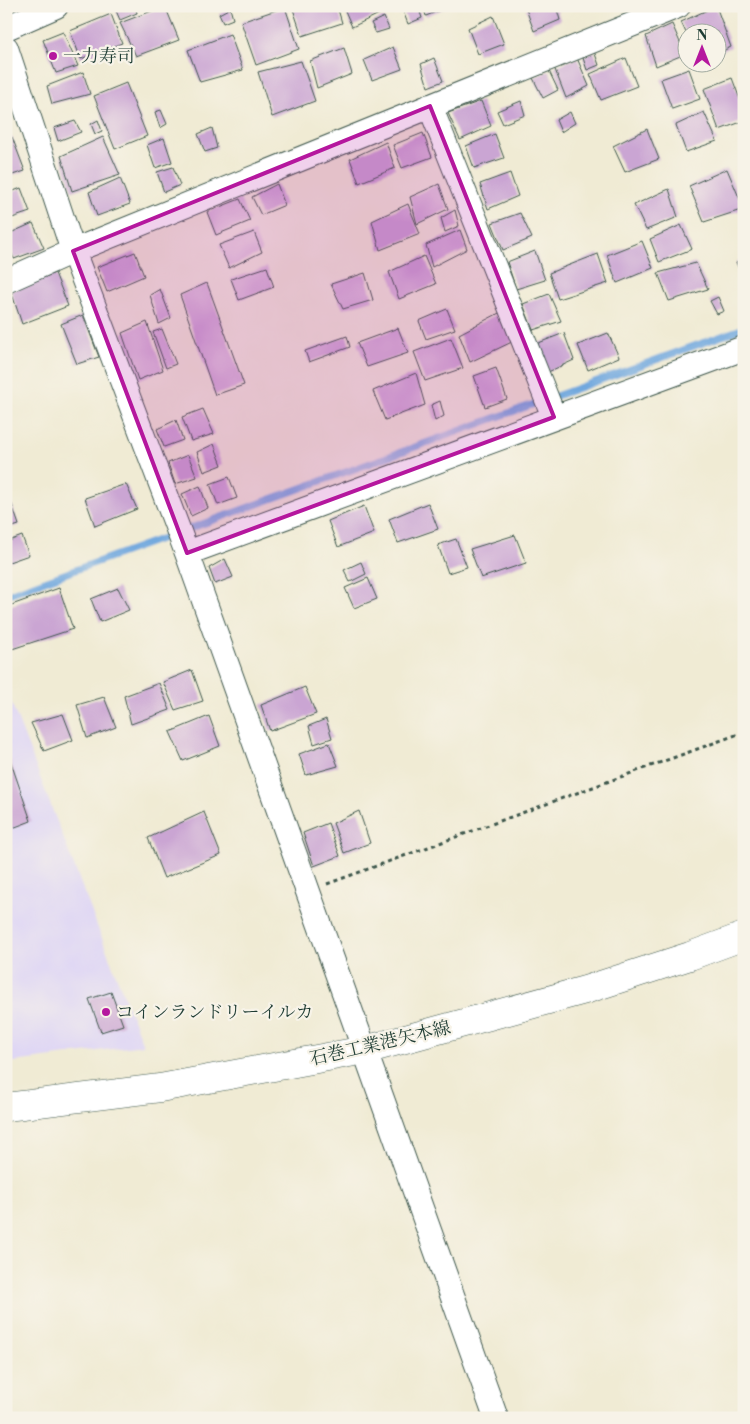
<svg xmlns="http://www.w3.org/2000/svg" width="750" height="1424" font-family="'Libre Bodoni','Noto Serif JP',serif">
  <rect width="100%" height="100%" fill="#f7f3e8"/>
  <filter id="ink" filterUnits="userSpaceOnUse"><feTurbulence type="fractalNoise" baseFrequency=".02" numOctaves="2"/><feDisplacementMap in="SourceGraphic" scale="10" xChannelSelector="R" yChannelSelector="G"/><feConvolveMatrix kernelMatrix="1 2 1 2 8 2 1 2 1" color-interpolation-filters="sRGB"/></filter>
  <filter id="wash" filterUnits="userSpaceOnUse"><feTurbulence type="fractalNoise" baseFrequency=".0096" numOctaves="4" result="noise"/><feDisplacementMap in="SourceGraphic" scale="20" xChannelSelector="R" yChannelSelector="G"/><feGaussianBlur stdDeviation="1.12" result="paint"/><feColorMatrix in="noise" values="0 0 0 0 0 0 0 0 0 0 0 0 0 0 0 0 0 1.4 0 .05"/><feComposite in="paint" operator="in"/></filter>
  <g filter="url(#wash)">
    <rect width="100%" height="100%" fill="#f0ebd4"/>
    <path fill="#ded5f5" d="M6 689 143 1045 6 1063Z"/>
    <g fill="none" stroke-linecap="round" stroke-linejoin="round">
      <path stroke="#6fa7de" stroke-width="7" d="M6 595 744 328"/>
    </g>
    <g id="blocks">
      <path fill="#caa5d3" d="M114 6H135L137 13 120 20Z
        M165 6 179 40 136 56 120 23Z
        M292 6H337L342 23 302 36Z
        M343 6H378L381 13 352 27Z
        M401 6H418L422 18 408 24Z
        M423 6H450L426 16Z
        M533 6H556L560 20 534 31 526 9Z
        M716 6 731 47 718 53V32H688V37L681 22Z
        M285 7 299 49 256 65 241 22Z
        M230 8 233 19 223 23 219 14Z
        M111 14 122 43 81 59 70 31Z
        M493 16 504 44 478 54 468 28Z
        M384 17 389 29 376 33 371 23Z
        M672 24 685 54 656 66 646 36Z
        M63 32 78 66 56 73 43 40Z
        M230 34 243 70 200 82 188 50Z
        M393 47 402 69 372 80 364 60Z
        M344 48 352 74 317 88 310 61Z
        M594 51 599 65 587 70 583 58Z
        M434 58 443 81 428 87 421 64Z
        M577 58 589 86 566 98 554 67Z
        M626 58 637 86 601 100 590 74Z
        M301 61 315 101 272 117 258 72Z
        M689 69 700 99 672 109 661 79Z
        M549 71 558 90 543 98 533 78Z
        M83 72 90 94 52 104 47 86Z
        M732 78 744 110V121L719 130 704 89Z
        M126 83 147 136 115 149 94 96Z
        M6 96 12 109 6 112Z
        M481 101 491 126 460 140 448 113Z
        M521 101 525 115 503 124 497 111Z
        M161 110 167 124 160 128 155 112Z
        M570 112 575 123 561 132 556 120Z
        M704 112 717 141 686 152 676 125Z
        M98 120 102 131 95 134 91 124Z
        M75 121 81 132 58 141 54 128Z
        M212 128 217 148 205 152 198 134Z
        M647 129 659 159 625 172 613 146Z
        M423 133 432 157 402 168 393 145Z
        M495 134 504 158 474 168 466 146Z
        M12 137 25 171 6 177V139Z
        M103 137 120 175 72 191 61 156Z
        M164 138 172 162 155 168 147 145Z
        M386 142 395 168 359 183 350 159Z
        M173 167 180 185 164 192 157 172Z
        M727 169 744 209 704 222 689 186Z
        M510 173 518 196 488 209 480 184Z
        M120 178 130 204 97 216 89 192Z
        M277 184 285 205 261 215 252 197Z
        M439 184 448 209 417 224 410 197Z
        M21 188 30 212 6 220V194Z
        M669 189 678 217 646 230 634 205Z
        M240 199 250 221 216 235 207 212Z
        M408 204 420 234 380 250 372 221Z
        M455 210 459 226 445 232 441 218Z
        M520 213 532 238 503 250 492 223Z
        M33 223 44 248 14 259 6 240V235Z
        M681 225 692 249 659 262 650 239Z
        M460 230 467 249 432 267 426 245Z
        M254 232 262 252 229 268 219 245Z
        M642 241 653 268 617 283 607 255Z
        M535 251 545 280 516 289 507 262Z
        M135 252 144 276 107 292 97 267Z
        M598 254 608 283 558 299 549 273Z
        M424 256 436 284 399 299 389 272Z
        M744 259V282L736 262Z
        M696 263 708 289 669 301 658 273Z
        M267 267 274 287 239 300 231 279Z
        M55 273 68 306 22 324 11 291Z
        M365 273 373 300 343 309 331 284Z
        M207 283 244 385 215 395 180 295Z
        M160 289 171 318 159 324 150 295Z
        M549 294 561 321 533 330 523 304Z
        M718 297 724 311 717 314 710 301Z
        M447 309 455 329 426 339 419 321Z
        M503 311 516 340 470 362 459 334Z
        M83 315 99 357 77 364 61 324Z
        M147 322 163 370 138 380 122 333Z
        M398 328 408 353 367 367 357 343Z
        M162 329 176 364 166 368 153 332Z
        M564 333 574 360 548 372 536 344Z
        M608 333 619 357 588 370 578 345Z
        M347 336 350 347 309 362 305 351Z
        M451 338 463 368 425 381 414 352Z
        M496 368 507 399 485 407 474 376Z
        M416 373 425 405 385 420 373 391Z
        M440 401 444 416 435 421 431 405Z
        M203 409 214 434 191 441 182 417Z
        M176 420 183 440 164 447 157 429Z
        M214 444 222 465 204 472 197 452Z
        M188 455 197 477 175 484 168 463Z
        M229 477 237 498 218 505 210 484Z
        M126 484 137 509 95 526 85 498Z
        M200 486 208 508 191 516 182 494Z
        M11 502 19 525 6 529V503Z
        M428 503 438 529 398 543 389 519Z
        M364 506 374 533 338 547 328 521Z
        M515 535 526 563 481 578 470 549Z
        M22 536 29 555 6 563V542Z
        M456 539 467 567 448 573 438 545Z
        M225 559 233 577 215 584 209 568Z
        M361 562 366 574 350 582 344 570Z
        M368 578 377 599 354 608 345 588Z
        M59 588 73 629 12 649 6 632V607Z
        M118 588 129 610 100 622 91 599Z
        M192 670 203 701 175 710 163 682Z
        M159 683 170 710 131 724 124 696Z
        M305 687 316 714 270 731 261 705Z
        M104 697 116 727 87 738 77 705Z
        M63 714 73 740 44 751 31 723Z
        M209 716 220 746 183 761 170 732Z
        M326 719 332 738 314 744 309 726Z
        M329 743 338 766 306 775 299 754Z
        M7 751 31 821 10 829 8 822 6 823Z
        M359 811 370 843 344 853 333 823Z
        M204 812 221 855 164 878 148 838Z
        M328 823 340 856 314 866 303 833Z
        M111 992 123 1025 101 1032 89 999Z"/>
    </g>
  </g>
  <g filter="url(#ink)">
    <use href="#blocks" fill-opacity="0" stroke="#3e574c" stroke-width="1"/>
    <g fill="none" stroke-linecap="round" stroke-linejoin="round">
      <g stroke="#3e574c" stroke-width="26">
        <path id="minor" d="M6 28 56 6
          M6 48 73 251 187 553 496 1418
          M430 106 554 417
          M6 281 73 251 678 6
          M187 553 744 348"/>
      </g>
      <g stroke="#3e574c" stroke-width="29">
        <path id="major" d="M6 1107 160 1088 365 1050 585 990 690 956 744 936"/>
      </g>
      <path stroke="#3e574c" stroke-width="3" stroke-dasharray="4 4" stroke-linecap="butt" d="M327 884 744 732"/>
      <use href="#minor" stroke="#fff" stroke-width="24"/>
      <use href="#major" stroke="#fff" stroke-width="28"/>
    </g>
  </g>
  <path fill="#b5179e" fill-opacity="0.2" stroke="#b5179e" stroke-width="4" stroke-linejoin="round" d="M430 106 554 417 187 553 73 251Z"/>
  <g fill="#b5179e" stroke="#f7f3e8" stroke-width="2">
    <circle cx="53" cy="56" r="5"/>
    <circle cx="106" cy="1012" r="5"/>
  </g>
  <g text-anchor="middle" stroke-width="4.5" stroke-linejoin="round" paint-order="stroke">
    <g font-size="18" fill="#1f3d34" stroke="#f7f3e8" text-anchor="start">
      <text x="63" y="62">一力寿司</text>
      <text x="116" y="1018">コインランドリーイルカ</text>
    </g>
    <g font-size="18" fill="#1f3d34" stroke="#f7f3e8">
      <text transform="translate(380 1043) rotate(-13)" y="6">石巻工業港矢本線</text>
    </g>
  </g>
  <rect width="750" height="1424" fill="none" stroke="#f7f3e8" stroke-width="25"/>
  <g transform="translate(702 48)"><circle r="24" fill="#f7f3e8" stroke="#a1aaa0"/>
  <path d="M0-4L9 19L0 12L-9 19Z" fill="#b5179e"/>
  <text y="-8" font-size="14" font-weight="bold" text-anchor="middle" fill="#1f3d34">N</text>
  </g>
</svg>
